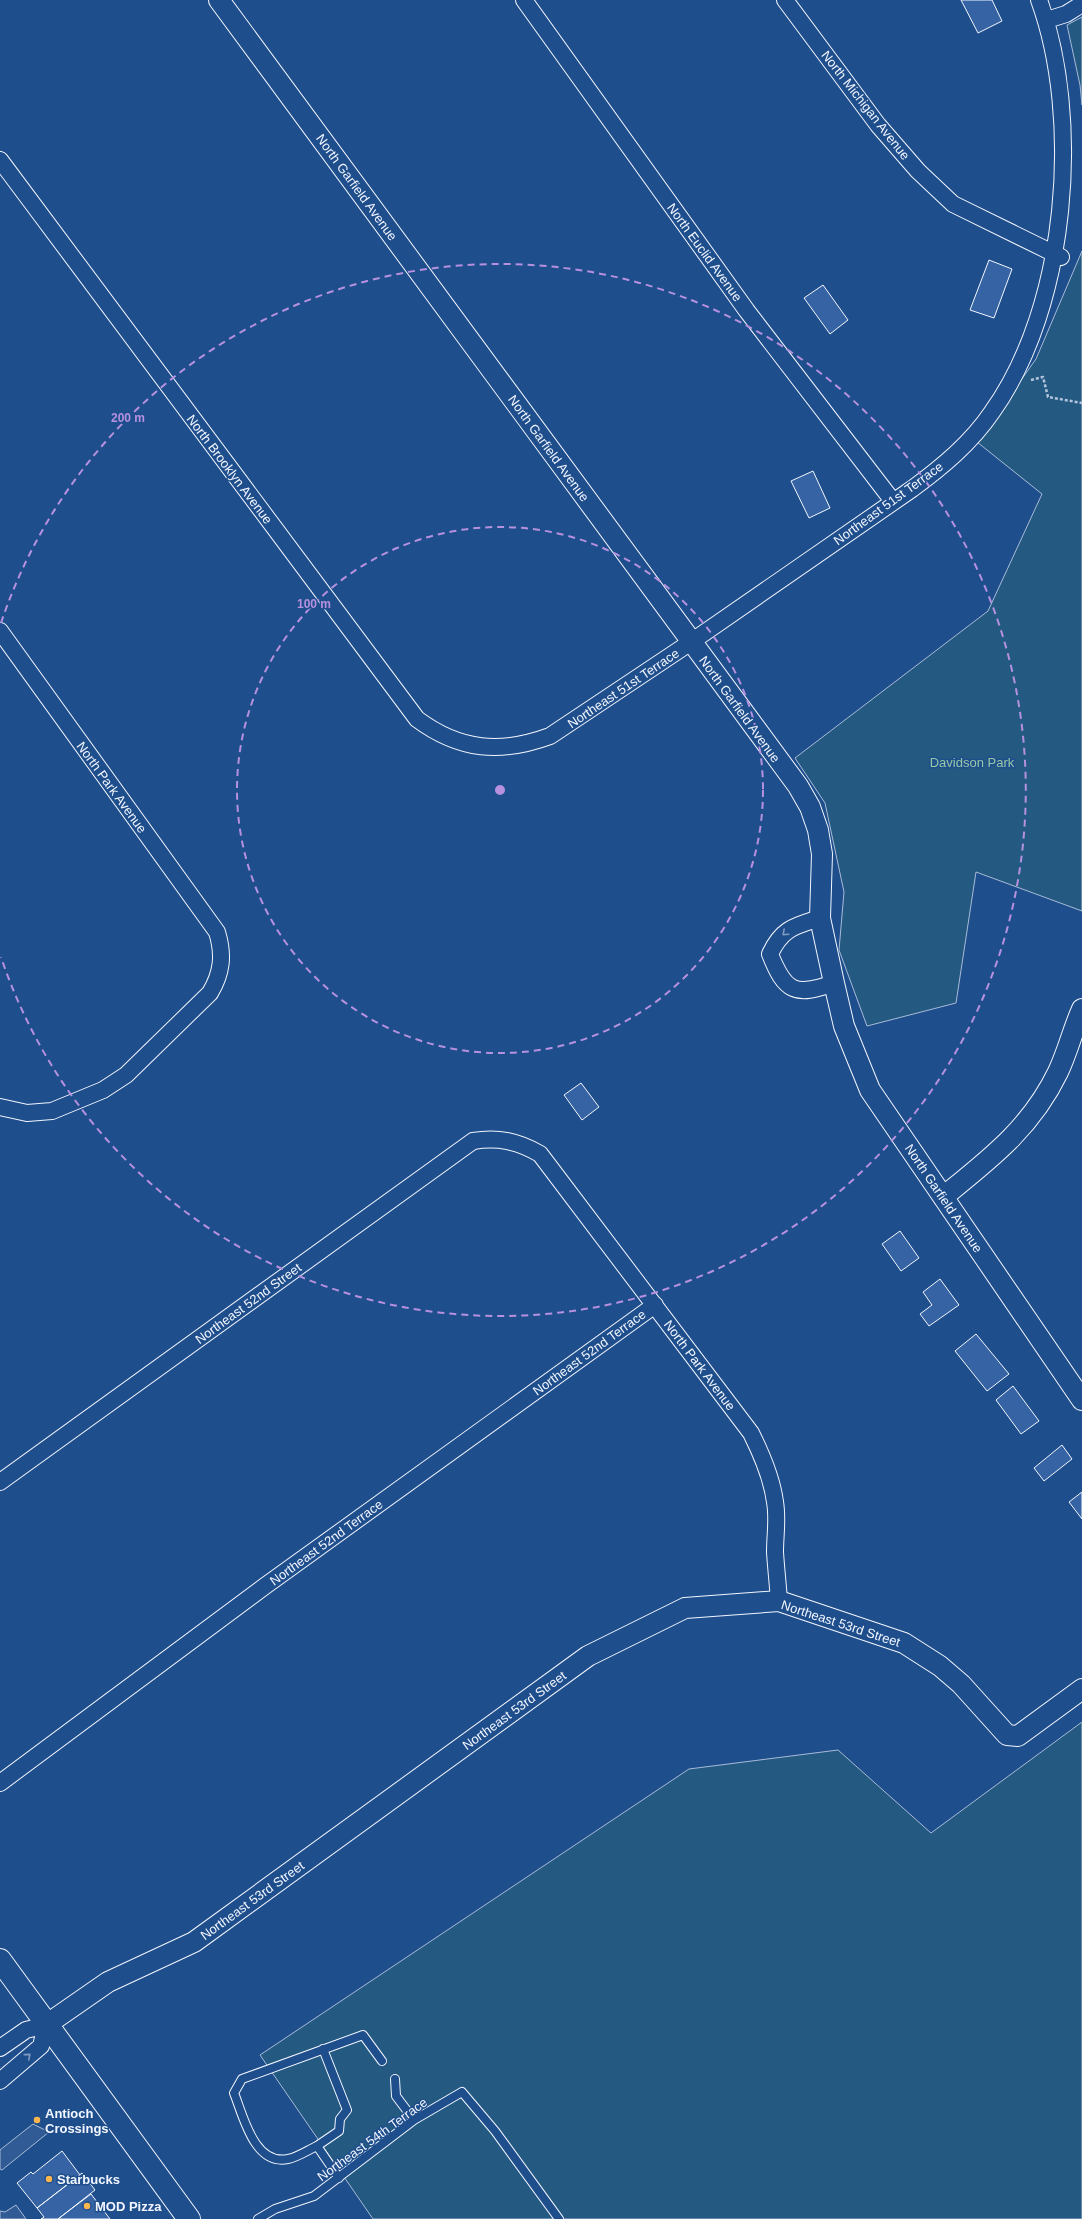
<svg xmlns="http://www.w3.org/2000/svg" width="1082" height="2219" font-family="Helvetica,sans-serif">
  <rect width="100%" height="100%" fill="#1f4e8c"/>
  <path fill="#245a82" stroke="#a8bbd7" d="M1082 17V105L1080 85 1067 25Z
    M1082 251V911L976 872 956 1003 867 1026 839 950 844 892 825 803 795 758 988 611 1042 494 977 442 1036 359Z
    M1082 1722V2219H373L260 2055 689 1769 838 1750 931 1833Z"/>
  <path fill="#305b95" stroke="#a8bbd7" d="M33 2124 49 2132 2 2170 0 2169V2150Z
    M16 2205 26 2219H0V2211L5 2212Z"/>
  <path fill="#3563a3" stroke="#f2f6ff" d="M961 0H992L1002 21 978 33Z
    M989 260 1012 269 994 318 970 310Z
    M823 285 848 320 830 334 804 298Z
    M813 471 830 508 809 518 791 481Z
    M581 1083 599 1107 582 1120 564 1095Z
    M900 1231 919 1258 901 1271 882 1244Z
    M940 1279 959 1305 929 1326 920 1314 932 1305 923 1292Z
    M976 1334 1009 1374 987 1391 955 1351Z
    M1013 1386 1039 1421 1021 1434 996 1400Z
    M1062 1445 1072 1459 1044 1481 1034 1468Z
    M1082 1492V1519L1069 1502Z
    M62 2151 80 2175 37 2208 17 2183 31 2172 33 2174Z
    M82 2173 95 2190 58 2219H41L44 2217 37 2208Z
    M91 2194 110 2219H58Z"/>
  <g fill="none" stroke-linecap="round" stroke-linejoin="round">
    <g stroke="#f2f6ff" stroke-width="10">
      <path id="service" d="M395 2079 396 2096 414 2120
        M317 2146 339 2131 340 2119 347 2110 323 2049
        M339 2178 317 2146C308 2150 298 2157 288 2159 254 2166 243 2115 234 2093L242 2079 363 2035 382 2061
        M258 2219 275 2209 314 2196 414 2120 462 2092 495 2131 559 2219"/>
    </g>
    <g stroke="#f2f6ff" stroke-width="18">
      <path id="minor" d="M524 0 747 311 892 500
        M785 0 878 125 918 171 953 204 1061 257
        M1050 19 1066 14 1082 4
        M0 160 417 719C460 751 501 754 550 736L691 642 912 489C942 467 971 443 992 412 1068 306 1082 118 1039 0
        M0 631 217 932C224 955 222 973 210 993L126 1075 103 1090 52 1111 27 1113 0 1107
        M820 918C795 926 782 928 770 954 785 992 795 997 834 983
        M0 1482 473 1141C498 1137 518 1141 540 1154L751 1433C762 1455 772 1478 775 1502 778 1519 775 1535 775 1552 776 1568 778 1585 779 1601
        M0 1783 265 1586 655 1305
        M0 2048 26 2030 46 2025 41 2046 0 2081"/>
    </g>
    <g stroke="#f2f6ff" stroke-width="22">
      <path id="tertiary" d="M219 0 798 786 810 807 818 830 822 854 820 918 834 983 844 1026 870 1090 1082 1400
        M943 1197C990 1159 1031 1128 1058 1072 1068 1051 1073 1029 1082 1009
        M46 2025 108 1982 194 1942 588 1656 685 1608 779 1601 904 1643 940 1666 961 1684 1007 1735 1018 1736 1082 1689"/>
    </g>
    <g stroke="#f2f6ff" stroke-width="24">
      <path id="primary" d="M0 1960 189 2219"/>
    </g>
    <path stroke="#b3c4dc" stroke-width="2.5" stroke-dasharray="3 2" stroke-linecap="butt" d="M1031 380 1043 377 1048 397 1082 403"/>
    <use href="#service" stroke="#1f4e8c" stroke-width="8"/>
    <use href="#minor" stroke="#1f4e8c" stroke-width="16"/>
    <use href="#tertiary" stroke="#1f4e8c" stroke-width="20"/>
    <use href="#primary" stroke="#1f4e8c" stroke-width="22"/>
  </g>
  <defs><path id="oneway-chevron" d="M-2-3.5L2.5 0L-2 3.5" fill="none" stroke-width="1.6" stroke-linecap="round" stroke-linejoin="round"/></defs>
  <g stroke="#7e9ac0">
    <use href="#oneway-chevron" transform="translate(785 933) rotate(138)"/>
    <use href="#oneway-chevron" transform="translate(28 2056) rotate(-40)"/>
  </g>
  <g fill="none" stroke="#b691df" stroke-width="2" stroke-dasharray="7 5">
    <circle cx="500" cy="790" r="263"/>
    <path d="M1 623A526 526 0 1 1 1 957"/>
  </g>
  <g fill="#ffb74d" stroke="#1f4e8c" stroke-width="1.5">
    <circle cx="37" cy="2120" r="4"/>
    <circle cx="49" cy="2179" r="4"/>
    <circle cx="87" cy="2206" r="4"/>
  </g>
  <g text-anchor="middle" stroke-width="3" stroke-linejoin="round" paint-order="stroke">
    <g font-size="13" fill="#f2f6ff" stroke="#1f4e8c">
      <text transform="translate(866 105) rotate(52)" y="5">North Michigan Avenue</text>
      <text transform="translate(357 187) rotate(54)" y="5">North Garfield Avenue</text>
      <text transform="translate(705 252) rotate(54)" y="5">North Euclid Avenue</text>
      <text transform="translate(549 448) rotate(54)" y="5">North Garfield Avenue</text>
      <text transform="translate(230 469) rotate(53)" y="5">North Brooklyn Avenue</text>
      <text transform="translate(888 503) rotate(-36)" y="5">Northeast 51st Terrace</text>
      <text transform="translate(623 688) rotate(-34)" y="5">Northeast 51st Terrace</text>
      <text transform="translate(740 709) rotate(54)" y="5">North Garfield Avenue</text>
      <text transform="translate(112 787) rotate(54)" y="5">North Park Avenue</text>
      <text transform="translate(944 1198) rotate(56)" y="5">North Garfield Avenue</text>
      <text transform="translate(248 1303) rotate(-36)" y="5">Northeast 52nd Street</text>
      <text transform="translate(589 1352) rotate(-36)" y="5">Northeast 52nd Terrace</text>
      <text transform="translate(700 1365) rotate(53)" y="5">North Park Avenue</text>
      <text transform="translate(326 1542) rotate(-36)" y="5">Northeast 52nd Terrace</text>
      <text transform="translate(841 1623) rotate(18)" y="5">Northeast 53rd Street</text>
      <text transform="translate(514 1710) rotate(-36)" y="5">Northeast 53rd Street</text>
      <text transform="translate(252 1900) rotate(-36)" y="5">Northeast 53rd Street</text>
      <text transform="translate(372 2139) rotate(-36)" y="5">Northeast 54th Terrace</text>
    </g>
    <g font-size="13" fill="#97c8a6" stroke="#1f4e8c">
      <text x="972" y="767">Davidson Park</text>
    </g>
    <g font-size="13" font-weight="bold" fill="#f2f6ff" stroke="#1f4e8c" text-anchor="start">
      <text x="45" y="2118">Antioch<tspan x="45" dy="15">Crossings</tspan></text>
      <text x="57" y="2184">Starbucks</text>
      <text x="95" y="2211">MOD Pizza</text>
    </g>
  </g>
  <circle cx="500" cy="790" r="6" fill="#b691df" stroke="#1f4e8c" stroke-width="2"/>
  <g font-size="12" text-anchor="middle" font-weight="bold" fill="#b691df" stroke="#1f4e8c" stroke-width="3" stroke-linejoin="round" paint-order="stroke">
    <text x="128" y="422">200 m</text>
    <text x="314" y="608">100 m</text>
  </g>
</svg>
